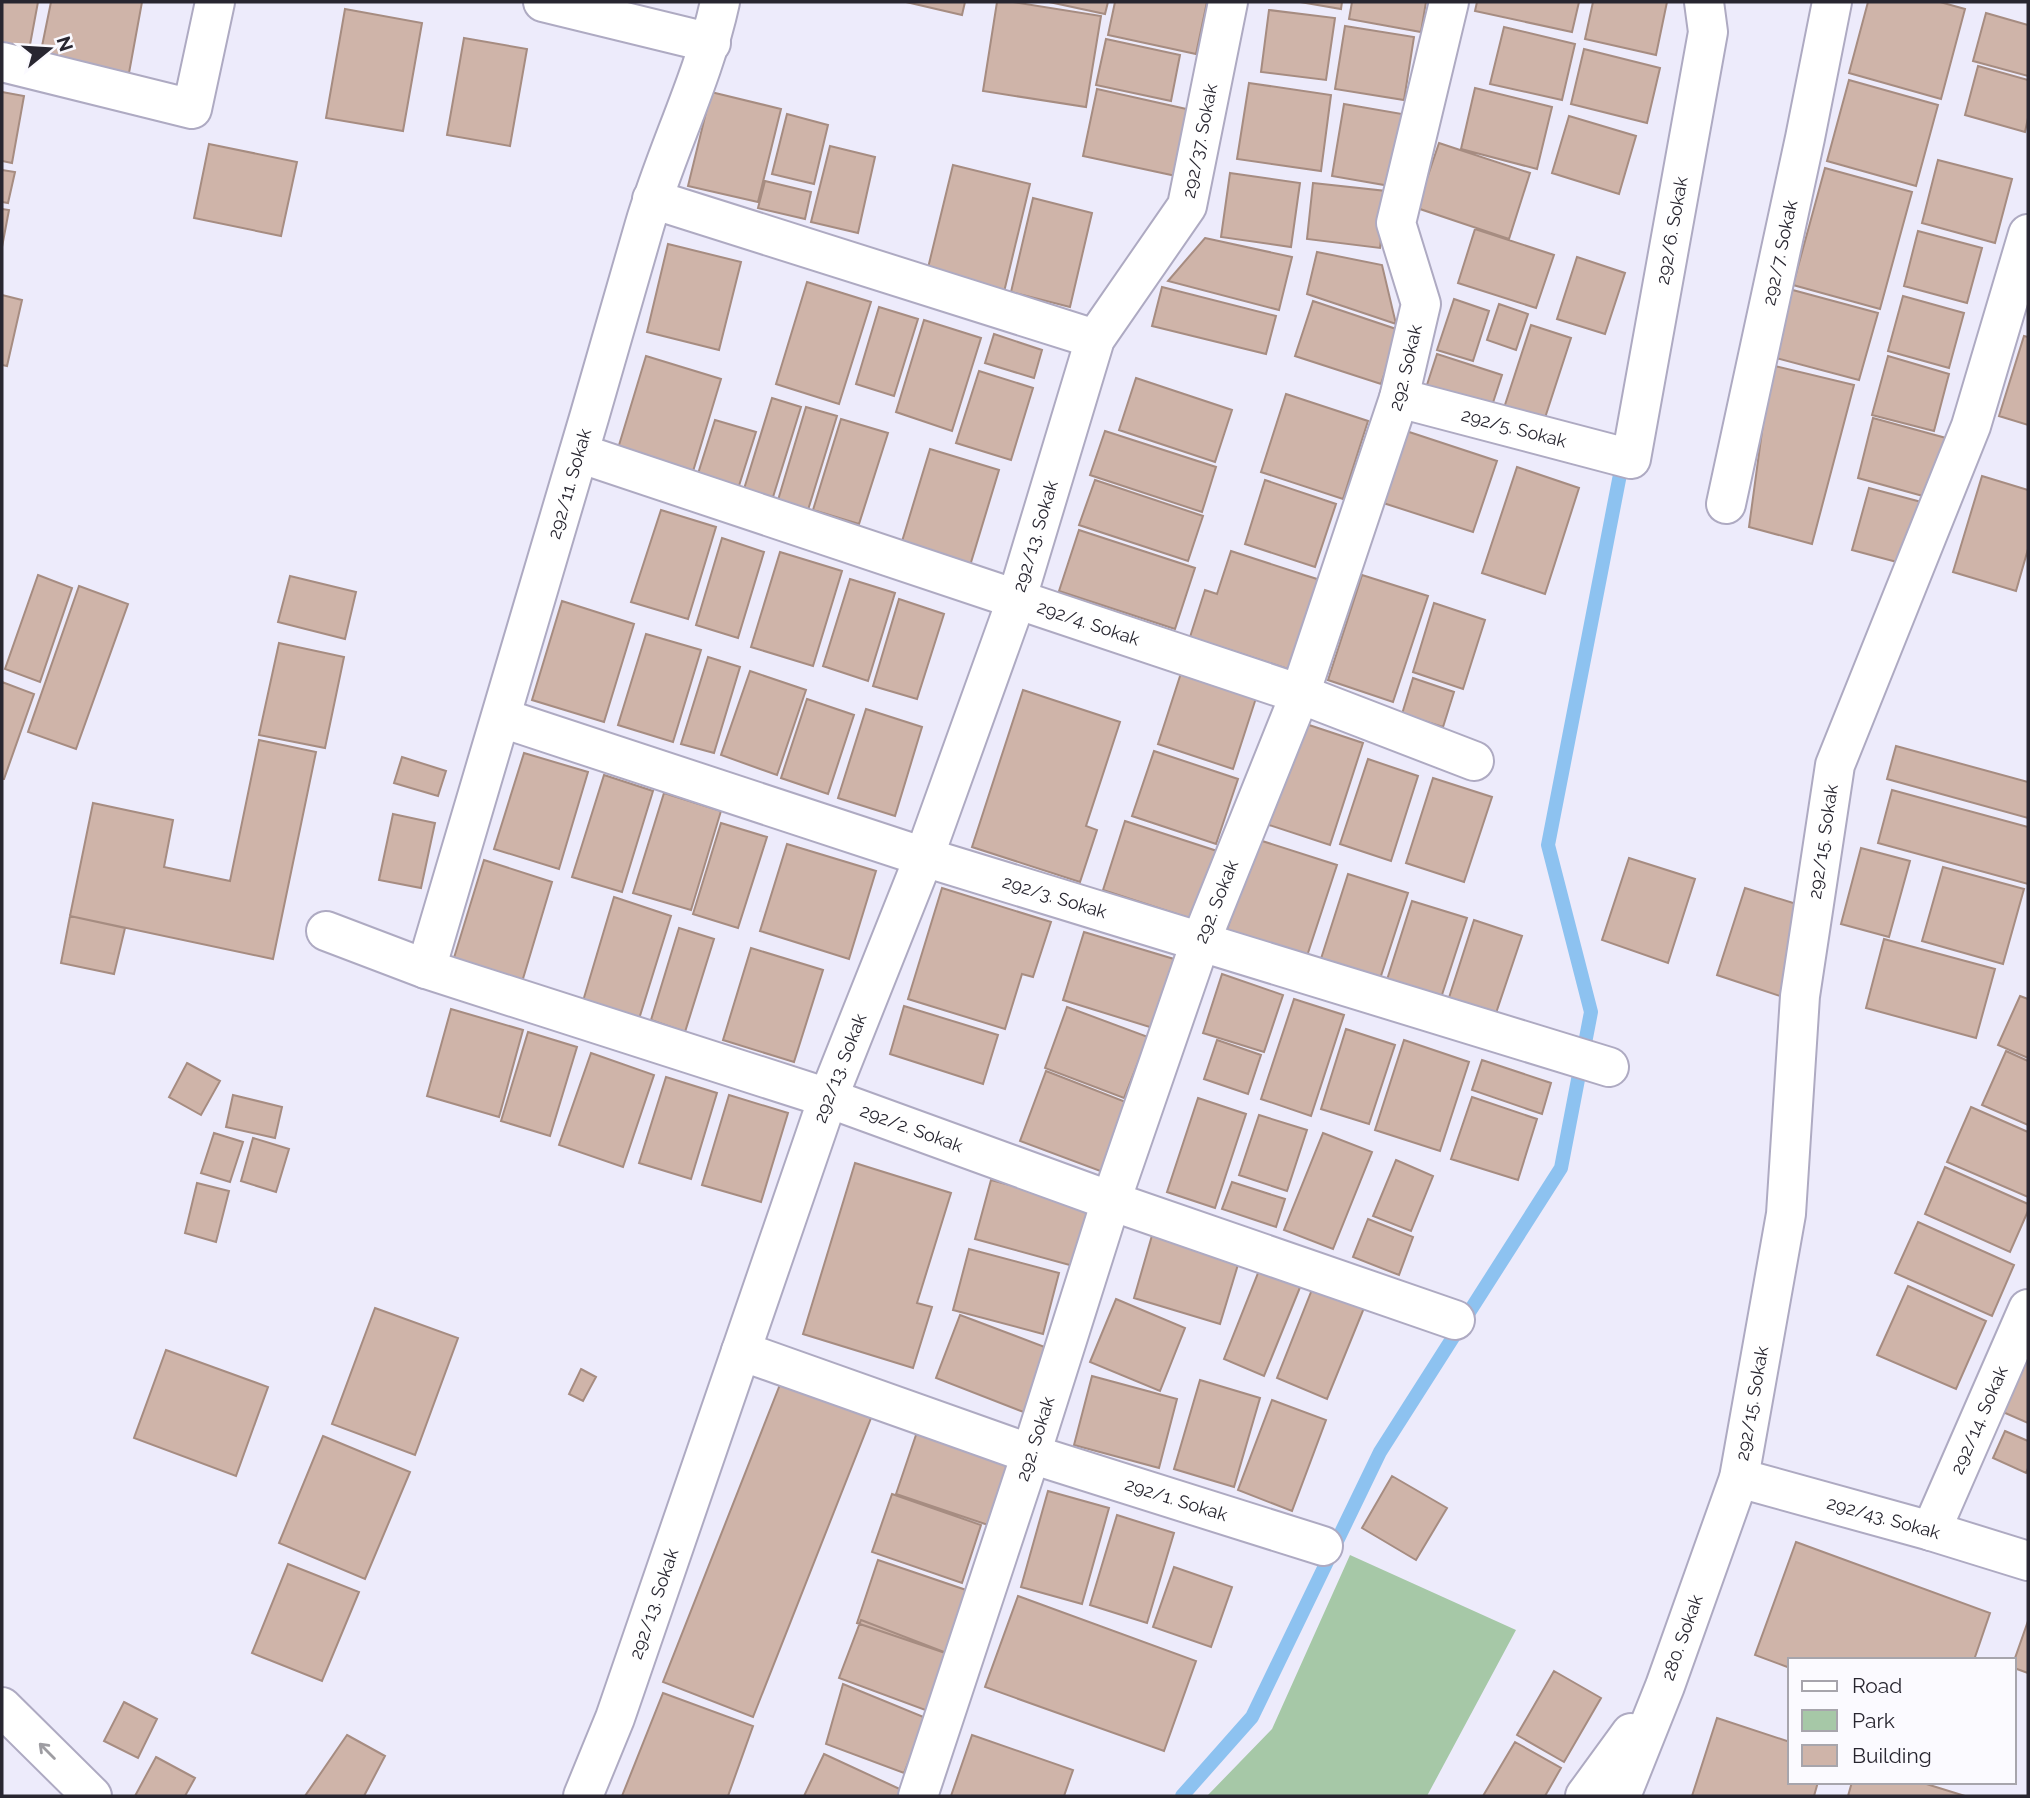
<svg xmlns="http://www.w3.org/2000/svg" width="2030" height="1798" font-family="Raleway,sans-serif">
  <rect width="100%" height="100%" fill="#edebfb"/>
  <path fill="#a6c8a7" d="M1350 1555 1516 1630 1427 1796H1207L1272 1729Z"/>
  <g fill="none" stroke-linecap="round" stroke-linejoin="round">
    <path stroke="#8dc2f0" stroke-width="14" d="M1182 1796 1252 1717 1380 1452 1561 1168 1591 1012 1548 845 1623 459"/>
  </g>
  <path fill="#cfb4a9" stroke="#a68c81" stroke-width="2" d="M2 2H38L29 50 2 45Z
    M51 2H142L129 73 40 56Z
    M906 2H965L962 15Z
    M997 2H1013L1101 16 1086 107 983 91Z
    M1049 2H1108L1105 14Z
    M1115 2H1207L1196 54 1108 35Z
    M1300 2H1342L1341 9Z
    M1352 2H1426L1421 32 1349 19Z
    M1477 2H1579L1572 32 1475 11Z
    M1593 2H1667L1656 55 1585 39Z
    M1868 2H1940L1965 9 1941 99 1849 73Z
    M345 9 422 23 403 131 326 118Z
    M1269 10 1335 18 1326 80 1261 72Z
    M1986 13 2028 25V76L1973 61Z
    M1345 26 1414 37 1404 100 1335 89Z
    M1504 27 1575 44 1562 100 1490 84Z
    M464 38 527 49 510 146 447 135Z
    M1106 39 1180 55 1171 101 1096 85Z
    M1584 49 1660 68 1647 123 1571 104Z
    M1978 66 2028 80V118L2025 132 1965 115Z
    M1849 80 1938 105 1916 186 1827 161Z
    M1249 83 1331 95 1321 171 1237 159Z
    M1475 88 1552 107 1537 169 1461 149Z
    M1097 89 1191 110 1176 176 1083 156Z
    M2 92 24 96 12 163 2 161Z
    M711 92 781 109 758 202 688 186Z
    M1344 104 1402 114 1390 186 1332 176Z
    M787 114 828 125 814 184 772 174Z
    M1569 116 1636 136 1619 194 1552 173Z
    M1439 143 1530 173 1509 239 1417 208Z
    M209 144 297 162 281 236 194 218Z
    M830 146 875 157 858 233 811 222Z
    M1938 160 2012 179 1995 243 1922 223Z
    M953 165 1030 184 1004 292 927 272Z
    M1825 168 1912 192 1880 309 1793 285Z
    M2 170 15 172 8 203 2 202Z
    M1230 173 1300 183 1291 247 1221 237Z
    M765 181 811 192 805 219 758 208Z
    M1313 183 1386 191 1380 248 1307 239Z
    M1033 198 1092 213 1070 307 1011 292Z
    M2 209 9 210 2 247Z
    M1475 229 1554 255 1536 308 1458 283Z
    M1918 231 1982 248 1967 303 1904 286Z
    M1205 238 1292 257 1279 310 1168 281Z
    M668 244 741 262 719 350 647 332Z
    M1317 252 1382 265 1396 324 1307 294Z
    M1577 257 1625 273 1605 334 1557 319Z
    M807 282 871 302 839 404 776 384Z
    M1162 287 1276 316 1266 354 1152 326Z
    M1789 289 1878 313 1859 380 1772 357Z
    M2 295 22 300 7 366 2 365Z
    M1903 296 1964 313 1949 368 1888 351Z
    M1454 299 1489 311 1473 361 1437 350Z
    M1313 301 1399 330 1381 384 1295 356Z
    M1499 304 1528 314 1516 350 1487 340Z
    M879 307 918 319 894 396 856 384Z
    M924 320 981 338 952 431 896 412Z
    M1531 325 1571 338 1542 427 1502 414Z
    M994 334 1042 350 1034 378 985 363Z
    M2024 336 2028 337V425L1999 416Z
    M1437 354 1502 375 1489 415 1424 394Z
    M646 356 721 379 691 478 616 455Z
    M1888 356 1949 374 1934 431 1872 415Z
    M1771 365 1854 385 1812 544 1749 527Z
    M979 371 1033 388 1011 460 956 443Z
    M1136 378 1232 410 1215 462 1119 430Z
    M1286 394 1368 421 1343 499 1261 472Z
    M772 398 801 407 773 497 744 489Z
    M806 407 837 416 808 510 778 500Z
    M1873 418 1946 438 1930 498 1858 478Z
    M841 419 888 433 859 524 813 510Z
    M715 420 756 432 737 492 696 480Z
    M1397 428 1497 461 1473 532 1374 500Z
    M1105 431 1216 467 1202 512 1090 475Z
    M930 449 999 470 969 569 900 548Z
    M1517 467 1579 488 1545 594 1482 573Z
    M1982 476 2028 490V549L2016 591 1953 572Z
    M1095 480 1203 516 1188 561 1079 525Z
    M1265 480 1336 504 1315 567 1245 544Z
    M1869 488 1925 503 1908 565 1852 550Z
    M661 510 716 527 688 619 631 602Z
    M1079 530 1195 568 1175 629 1059 591Z
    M722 538 764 552 738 638 696 625Z
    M1231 551 1320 580 1291 670 1190 637 1205 590 1217 594Z
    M780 552 842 571 813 666 751 647Z
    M38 575 72 588 40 682 5 669Z
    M1362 575 1428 596 1393 702 1328 680Z
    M290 576 356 592 345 639 278 622Z
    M850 579 895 593 868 681 823 666Z
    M79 586 128 604 76 749 28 732Z
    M899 599 944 614 917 699 873 686Z
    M562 601 634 624 604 722 532 700Z
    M1434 603 1485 620 1463 689 1413 672Z
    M646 634 701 650 673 742 618 725Z
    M279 643 344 657 325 748 259 735Z
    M708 657 740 667 714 753 681 744Z
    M1182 670 1257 695 1233 769 1158 744Z
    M750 671 806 690 777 775 721 755Z
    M1413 678 1454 692 1443 727 1402 714Z
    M2 682 34 694 4 779H2Z
    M1023 690 1120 722 1086 826 1097 830 1080 882 972 847Z
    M807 699 854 715 828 794 781 778Z
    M866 709 922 727 895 816 838 798Z
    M1300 722 1363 743 1330 845 1266 824Z
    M259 740 316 752 273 959 70 916 93 803 173 820 164 867 230 881Z
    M1896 746 2028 782V818L1887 779Z
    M1154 751 1238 779 1216 844 1132 816Z
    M524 753 588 772 559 869 494 849Z
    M402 757 446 771 438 796 394 783Z
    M1368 759 1418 776 1391 861 1340 844Z
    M604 775 653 791 622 892 572 877Z
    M1433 778 1492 797 1464 882 1406 863Z
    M1892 790 2028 827V884L1878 843Z
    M664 793 721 811 691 910 633 893Z
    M393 814 435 823 421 888 379 880Z
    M1125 821 1217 851 1195 920 1103 890Z
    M721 823 767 837 738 928 693 914Z
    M1256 839 1337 865 1305 962 1225 936Z
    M787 844 876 871 849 959 760 931Z
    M1861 848 1910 861 1889 937 1841 924Z
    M1629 858 1695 879 1668 963 1602 940Z
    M484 860 552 882 522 982 453 961Z
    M1943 867 2024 889 2003 964 1922 941Z
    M1348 874 1408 893 1378 985 1319 965Z
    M942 888 1051 922 1033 977 1022 974 1005 1029 908 999Z
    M1745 888 1809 908 1780 996 1717 975Z
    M614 897 671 916 639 1019 583 1001Z
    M1412 901 1467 918 1439 1004 1385 986Z
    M70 916 125 928 114 974 61 963Z
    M1474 920 1522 936 1492 1025 1445 1010Z
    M679 928 714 939 685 1032 651 1020Z
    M1084 932 1174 959 1153 1028 1063 1000Z
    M1884 939 1995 969 1976 1038 1866 1008Z
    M751 948 823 970 794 1062 723 1040Z
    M1222 974 1283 995 1264 1052 1203 1033Z
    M2020 996 2028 999V1058L1998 1045Z
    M1294 999 1344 1015 1311 1116 1261 1099Z
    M904 1006 998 1035 983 1084 890 1054Z
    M1067 1007 1148 1037 1124 1098 1045 1068Z
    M451 1009 523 1030 499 1117 427 1096Z
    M1346 1029 1395 1045 1369 1124 1321 1109Z
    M528 1032 577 1047 550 1136 501 1121Z
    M1217 1040 1261 1055 1248 1094 1204 1079Z
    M1404 1040 1469 1062 1440 1151 1375 1130Z
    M2006 1051 2028 1061V1125L1982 1105Z
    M591 1053 654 1075 623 1167 559 1145Z
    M1482 1060 1551 1083 1542 1114 1472 1090Z
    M187 1063 220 1081 201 1115 169 1097Z
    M1046 1071 1136 1106 1111 1175 1020 1141Z
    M666 1077 717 1093 691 1179 639 1163Z
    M233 1095 282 1107 275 1138 226 1127Z
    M729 1095 788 1113 761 1202 702 1185Z
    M1472 1097 1537 1119 1518 1180 1451 1159Z
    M1198 1098 1246 1114 1215 1208 1167 1192Z
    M1971 1107 2028 1132V1197L1947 1162Z
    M1259 1115 1307 1130 1287 1191 1239 1175Z
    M214 1133 243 1142 230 1182 201 1173Z
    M1323 1133 1372 1152 1333 1249 1284 1230Z
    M253 1138 289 1149 276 1192 241 1181Z
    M1396 1160 1433 1176 1411 1231 1373 1216Z
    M855 1163 951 1193 917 1303 932 1307 913 1368 803 1334Z
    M1945 1167 2028 1204V1211L2010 1252 1925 1214Z
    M991 1180 1093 1207 1077 1267 975 1239Z
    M1232 1182 1285 1199 1276 1227 1222 1209Z
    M197 1183 229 1191 216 1242 185 1233Z
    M1368 1219 1413 1237 1399 1275 1353 1257Z
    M1918 1222 2014 1265 1992 1316 1895 1273Z
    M1153 1232 1240 1258 1220 1324 1134 1298Z
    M969 1249 1059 1273 1043 1334 953 1310Z
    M1260 1268 1301 1285 1264 1376 1224 1359Z
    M1908 1286 1986 1321 1956 1389 1877 1355Z
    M1313 1287 1364 1308 1327 1399 1277 1378Z
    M1116 1299 1185 1328 1160 1391 1090 1362Z
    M375 1308 458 1338 415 1455 332 1424Z
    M960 1315 1050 1349 1026 1413 936 1378Z
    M2028 1348V1423L1996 1409Z
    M166 1350 268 1387 236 1476 134 1438Z
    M581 1369 596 1377 583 1401 569 1394Z
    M1092 1376 1177 1399 1159 1468 1074 1445Z
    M1200 1380 1260 1398 1234 1487 1174 1469Z
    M781 1382 871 1418 753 1717 663 1682Z
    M1272 1400 1326 1420 1292 1511 1238 1490Z
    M918 1429 1012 1460 991 1526 896 1494Z
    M2005 1431 2028 1441V1468L2026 1473 1993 1458Z
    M323 1436 410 1472 365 1579 279 1543Z
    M1392 1476 1447 1508 1416 1560 1362 1528Z
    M1048 1491 1109 1508 1082 1604 1021 1587Z
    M892 1494 981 1525 962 1583 872 1552Z
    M1117 1515 1174 1533 1147 1623 1090 1605Z
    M1796 1542 1990 1613 1974 1660H1790V1668L1755 1655Z
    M878 1560 969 1591 948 1654 857 1623Z
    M288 1564 359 1592 322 1681 252 1653Z
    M1174 1567 1232 1587 1211 1647 1153 1627Z
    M1018 1596 1196 1661 1164 1751 985 1687Z
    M861 1620 947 1653 928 1711 839 1678Z
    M2028 1621V1673L2014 1668V1661Z
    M1554 1671 1601 1698 1564 1762 1517 1735Z
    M843 1684 926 1718 904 1773 826 1744Z
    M663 1693 753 1726 728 1796H622Z
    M124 1702 157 1719 138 1758 104 1741Z
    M1717 1718 1790 1742V1782H1818L1814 1796H1692Z
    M347 1735 385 1756 364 1796H305Z
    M972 1735 1073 1770 1064 1796H951Z
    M1515 1742 1561 1768 1545 1796H1483Z
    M824 1754 904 1791 901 1796H804Z
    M156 1757 195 1778 185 1796H135Z
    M1852 1782H1920L1965 1796H1848Z"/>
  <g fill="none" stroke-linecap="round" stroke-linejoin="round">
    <g stroke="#aeaac2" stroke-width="42">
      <g id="minor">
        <path d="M543 2 711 43"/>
        <path d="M2 62 192 109 215 2"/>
        <path d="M652 199 1095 339"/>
        <path id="s1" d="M1399 398 1631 459 1708 32 1704 2"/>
        <path id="s2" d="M579 453 1300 694 1474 761"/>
        <path id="s3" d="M1726 504 1805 138 1832 2"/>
        <path id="s4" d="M502 718 924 857 1609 1067"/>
        <path id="s5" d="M326 931 426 969 828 1098 1111 1201 1455 1320"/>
        <path id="s6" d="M426 969C500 723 573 475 644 227 666 151 703 80 720 2"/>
        <path id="s7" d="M741 1351 1031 1454 1323 1546"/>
        <path id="s8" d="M1739 1478 1931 1531 2028 1561"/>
        <path id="s9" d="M1931 1531 2028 1309"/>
        <path id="s10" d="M583 1796 615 1718 828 1098 924 857 1016 601 1095 339 1187 206 1228 2"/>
        <path id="s11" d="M918 1796 1031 1454 1111 1201 1200 943 1300 694 1399 398 1421 304 1396 223 1449 2"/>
        <path d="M1585 1796 1631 1733"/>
        <path id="s12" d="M1621 1796 1665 1686 1739 1478 1786 1214 1800 996 1835 765 1971 426 2028 234"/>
      </g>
    </g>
    <g stroke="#aeaac2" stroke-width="42">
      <path id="secondary" d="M2 1707 92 1796"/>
    </g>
    <use href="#minor" stroke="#fff" stroke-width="38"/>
    <use href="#secondary" stroke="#fff" stroke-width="38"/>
  </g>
  <defs><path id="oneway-shaft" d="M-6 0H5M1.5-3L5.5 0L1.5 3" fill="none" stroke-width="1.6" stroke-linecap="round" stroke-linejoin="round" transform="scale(1.75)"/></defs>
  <use stroke="#9e9da2" href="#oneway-shaft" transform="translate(47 1751) rotate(-135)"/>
  <g text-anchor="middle" stroke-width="5" stroke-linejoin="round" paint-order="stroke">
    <g font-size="18" fill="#282630" stroke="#fbfaff">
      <text dy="6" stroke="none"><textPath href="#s10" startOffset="1773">292/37. Sokak</textPath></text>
      <text dy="6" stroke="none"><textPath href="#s1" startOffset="472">292/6. Sokak</textPath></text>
      <text dy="6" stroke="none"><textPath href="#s3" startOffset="257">292/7. Sokak</textPath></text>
      <text dy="6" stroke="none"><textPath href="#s11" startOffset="1510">292. Sokak</textPath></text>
      <text dy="6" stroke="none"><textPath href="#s1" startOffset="119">292/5. Sokak</textPath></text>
      <text dy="6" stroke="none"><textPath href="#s6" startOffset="506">292/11. Sokak</textPath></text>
      <text dy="6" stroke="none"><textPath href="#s10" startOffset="1339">292/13. Sokak</textPath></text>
      <text dy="6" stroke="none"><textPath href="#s2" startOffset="537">292/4. Sokak</textPath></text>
      <text dy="6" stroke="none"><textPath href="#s12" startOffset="982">292/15. Sokak</textPath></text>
      <text dy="6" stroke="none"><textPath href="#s4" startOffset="581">292/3. Sokak</textPath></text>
      <text dy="6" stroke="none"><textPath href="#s11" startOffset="943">292. Sokak</textPath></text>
      <text dy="6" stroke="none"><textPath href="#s10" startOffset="772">292/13. Sokak</textPath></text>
      <text dy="6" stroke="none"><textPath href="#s5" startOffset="618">292/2. Sokak</textPath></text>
      <text dy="6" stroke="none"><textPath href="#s12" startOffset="415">292/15. Sokak</textPath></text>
      <text dy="6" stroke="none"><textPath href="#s9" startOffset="121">292/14. Sokak</textPath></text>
      <text dy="6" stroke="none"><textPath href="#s11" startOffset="376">292. Sokak</textPath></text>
      <text dy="6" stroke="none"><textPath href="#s7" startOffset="460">292/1. Sokak</textPath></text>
      <text dy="6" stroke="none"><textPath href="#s8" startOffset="150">292/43. Sokak</textPath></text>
      <text dy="6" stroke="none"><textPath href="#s10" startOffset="205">292/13. Sokak</textPath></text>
      <text dy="6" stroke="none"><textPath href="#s12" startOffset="170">280. Sokak</textPath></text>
    </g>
  </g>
  <rect width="2030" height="1798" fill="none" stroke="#282630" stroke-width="7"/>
  <rect x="1788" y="1658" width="228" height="126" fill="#fbfaff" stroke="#a7a5ac" stroke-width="2"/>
  <rect x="1802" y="1681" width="35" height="10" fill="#ffffff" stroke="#a7a5ac" stroke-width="2"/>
  <text x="1852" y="1693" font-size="21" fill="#282630">Road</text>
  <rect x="1802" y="1710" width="35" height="21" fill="#a6c8a7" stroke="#a7a5ac" stroke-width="2"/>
  <text x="1852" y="1728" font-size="21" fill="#282630">Park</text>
  <rect x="1802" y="1745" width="35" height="21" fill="#cfb4a9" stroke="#a7a5ac" stroke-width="2"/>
  <text x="1852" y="1763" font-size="21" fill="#282630">Building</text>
  <g transform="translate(49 49) rotate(72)" stroke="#fbfaff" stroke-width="5" paint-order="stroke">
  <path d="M0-5L12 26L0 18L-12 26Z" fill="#282630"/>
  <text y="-10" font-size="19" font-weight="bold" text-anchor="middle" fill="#282630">N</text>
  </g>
</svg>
